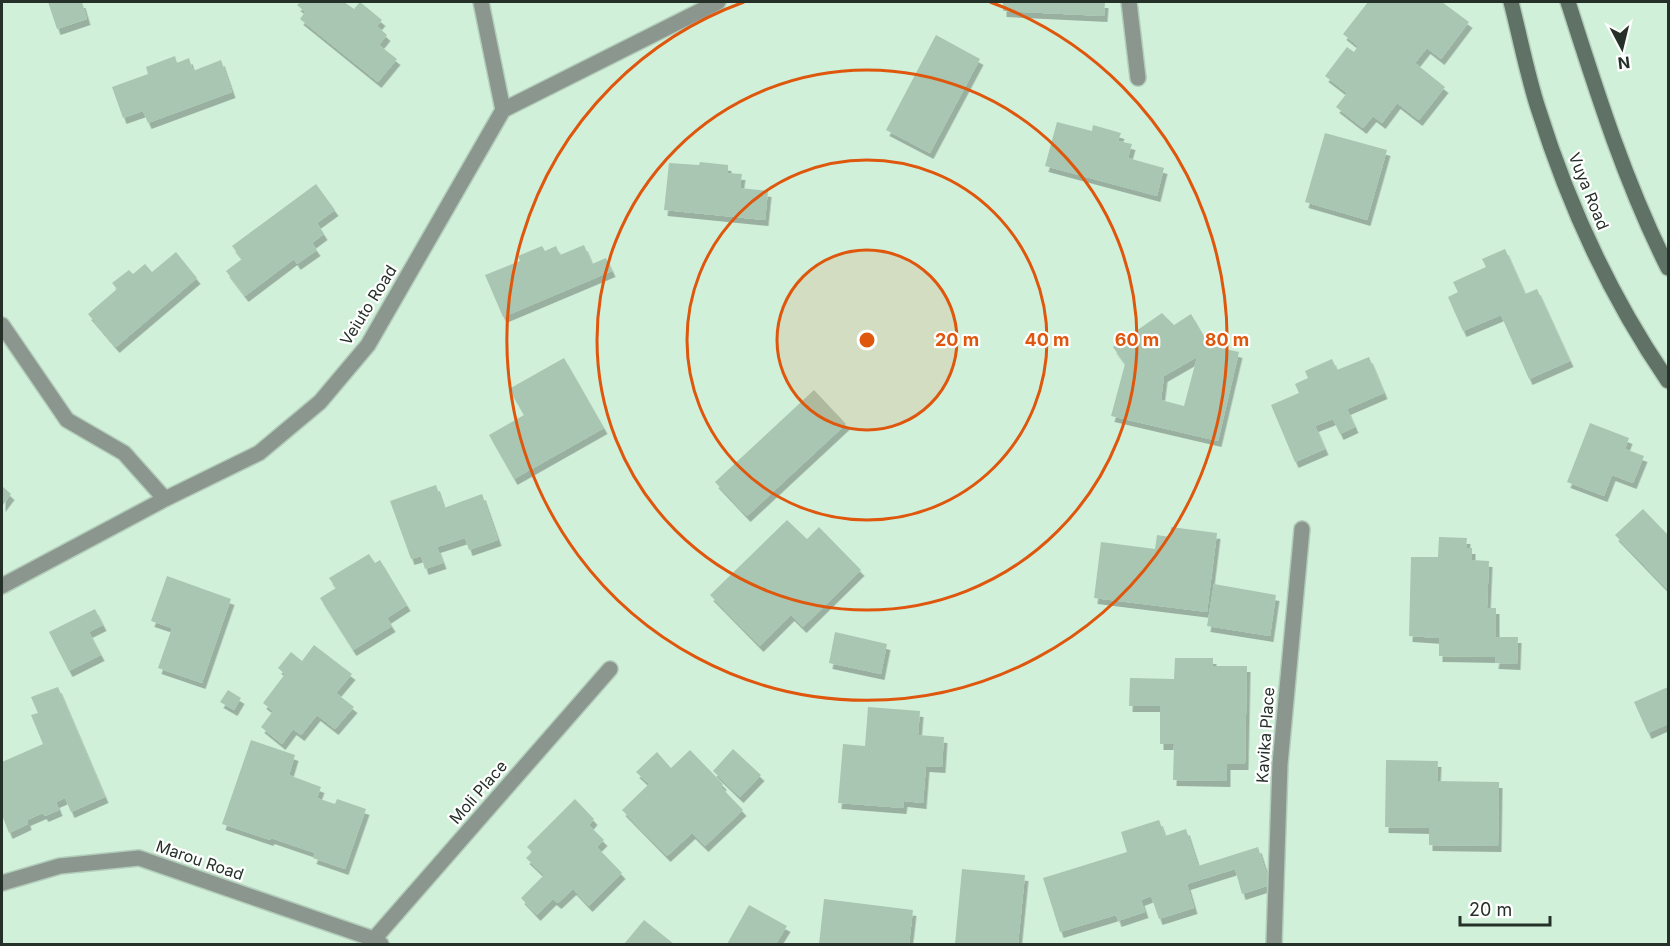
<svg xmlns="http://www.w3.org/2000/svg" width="1670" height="946" font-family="Inter,sans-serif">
  <defs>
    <filter id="shadow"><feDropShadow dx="3.5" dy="6" stdDeviation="0" flood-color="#0004"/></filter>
  </defs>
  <rect width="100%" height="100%" fill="#d1f0da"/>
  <path fill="#a8c6b1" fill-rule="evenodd" filter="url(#shadow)" d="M48 2H82L87 19 57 29Z
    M301 2H344L354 9 360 2 382 20 377 26 387 35 379 45 397 59 378 82 300 19 305 12 297 5Z
    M1003 2H1105L1104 16 1003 11Z
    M1368 2H1442L1469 22 1441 59 1427 48 1415 63 1445 87 1419 120 1397 103 1382 123 1373 116 1363 128 1336 107 1347 93 1325 76 1347 47 1354 52 1358 46 1343 34Z
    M936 35 980 59 930 153 886 130Z
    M175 56 177 63 189 58 193 71 221 60 232 92 148 123 143 111 123 118 112 87 148 74 146 67Z
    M1057 122 1092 131 1093 125 1121 133 1118 141 1132 144 1128 158 1164 168 1157 196 1045 166Z
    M1325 133 1387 150 1367 220 1305 202Z
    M700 162 728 165V173L742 174 740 188 768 191 765 220 664 210 669 163 699 165Z
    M316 184 335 210 317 223 324 234 312 243 317 250 297 264 294 259 245 296 226 271 242 259 232 246Z
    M584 245 592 264 606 258 612 271 503 317 485 275 520 261 518 256 542 246 545 251 556 246 560 255Z
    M1505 249 1525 294 1537 289 1570 361 1529 379 1501 315 1463 331 1448 297 1458 292 1453 282 1486 267 1482 259Z
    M176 252 197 278 116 347 88 314 117 289 112 283 129 270 133 274 145 264 152 272Z
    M1162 313 1174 325 1191 314 1209 345 1239 352 1218 441 1111 416 1125 364 1113 347ZM1197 357 1184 406 1161 400 1164 376Z
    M1369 357 1384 393 1347 409 1355 427 1340 434 1333 419 1315 426 1325 449 1295 462 1271 405 1299 393 1295 384 1308 378 1305 371 1332 359 1337 370Z
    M564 358 604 428 514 479 489 435 524 415 509 389Z
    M814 390 846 424 747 516 715 482Z
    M1590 423 1629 438 1625 449 1644 456 1633 483 1612 475 1604 496 1567 482Z
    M436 485 444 508 482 494 498 540 469 550 465 538 437 547 443 563 425 569 421 556 411 559 390 501Z
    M2 486 11 494 2 506Z
    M1643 509 1668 535V590L1615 535Z
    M787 520 807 539 819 527 861 570 803 627 791 615 760 646 710 595Z
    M1171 527 1217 533 1207 612 1094 598 1101 542 1155 549 1157 535 1170 537Z
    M1439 537 1467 538 1466 548H1472V560L1489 561 1487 608H1496V637H1518L1517 664 1495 663 1496 657 1439 656V638L1409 636 1411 557H1438Z
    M369 554 375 563 380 560 407 605 387 618 392 626 353 650 320 598 336 588 329 578Z
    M167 576 231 599 202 683 158 668 172 628 151 621Z
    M1214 584 1276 595 1270 636 1207 626Z
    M95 609 103 625 89 632 101 655 69 671 49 632Z
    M835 632 887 644 881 674 829 663Z
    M314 645 352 674 336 693 354 707 335 729 317 715 301 735 293 729 282 744 261 727 273 711 263 703 285 674 278 668 291 652 302 661Z
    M1175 658H1213V666H1247L1245 764H1227V781L1173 780 1174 744H1160V706H1129L1130 678 1174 679Z
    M58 687 105 797 71 812 65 798 56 802 59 810 45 816 43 813 27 820 28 824 9 833 2 815V762L43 744 31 715 38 713 31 697Z
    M1668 687V724L1648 733 1634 702Z
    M228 690 241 698 234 710 220 702Z
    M868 707 920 711 918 735 944 737 942 767 926 766 923 803 904 801 903 808 838 803 843 744 865 746Z
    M251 740 295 755 289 775 321 787 317 798 335 804 337 799 366 809 345 869 313 858 315 853 271 838 270 840 222 824Z
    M733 749 761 775 740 797 713 771Z
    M690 750 723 784 721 787 743 810 705 846 692 833 667 856 622 810 649 784 636 772 657 752 671 768Z
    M1386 760 1438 761 1437 781 1499 782 1498 846 1429 845V828L1385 827Z
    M575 799 594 819 589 825 604 840 597 847 622 873 589 906 573 889 558 903 553 899 537 915 521 898 544 875 526 858 532 852 527 847Z
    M1159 820 1165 836 1186 829 1198 866 1258 847 1270 885 1242 894 1235 869 1187 884 1194 908 1159 919 1151 896 1141 900 1145 912 1118 921 1116 915 1060 932 1043 878 1127 852 1121 832Z
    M962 869 1025 875 1018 944H955Z
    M824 899 913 910 909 944H819Z
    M749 905 787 926 776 944H727Z
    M644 920 674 944H624Z"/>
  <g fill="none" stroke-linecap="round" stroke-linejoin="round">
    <g stroke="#b2cdba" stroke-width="18">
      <path id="street" d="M481 2 503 110
        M1129 2 1138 78
        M2 325 67 420 124 453 165 499
        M2 586 165 499 259 453 320 402 368 345 503 110 718 2
        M2 883 60 866 139 858 374 939 381 944
        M374 939 610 669
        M1274 944 1280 764 1302 529"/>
    </g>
    <g stroke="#b2cdba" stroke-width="18">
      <path id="secondary" d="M1511 2C1520 37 1527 74 1538 108 1568 204 1611 298 1668 381
        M1568 2C1597 93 1625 182 1668 268"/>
    </g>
    <use href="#street" stroke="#8b978e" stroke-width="15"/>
    <use href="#secondary" stroke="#5f7265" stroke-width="15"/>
  </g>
  <circle cx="867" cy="340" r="90" fill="#de570d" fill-opacity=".12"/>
  <g fill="none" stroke="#de570d" stroke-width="3">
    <circle cx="867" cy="340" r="90"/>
    <circle cx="867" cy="340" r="180"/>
    <circle cx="867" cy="340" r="270"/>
    <path d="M990 2A360 360 0 1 1 744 2"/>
  </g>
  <g text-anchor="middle" stroke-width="4.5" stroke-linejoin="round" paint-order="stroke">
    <g font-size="16" fill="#243028" stroke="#fff">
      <text transform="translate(1589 191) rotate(68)" y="6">Vuya Road</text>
      <text transform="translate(368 305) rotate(-58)" y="6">Veiuto Road</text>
      <text transform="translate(1265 735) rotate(-86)" y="6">Kavika Place</text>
      <text transform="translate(478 792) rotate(-49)" y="6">Moli Place</text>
      <text transform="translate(200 860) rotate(19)" y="6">Marou Road</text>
    </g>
  </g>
  <circle cx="867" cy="340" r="9" fill="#de570d" stroke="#fff" stroke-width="3"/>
  <g font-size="18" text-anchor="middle" font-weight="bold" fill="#de570d" stroke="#fff" stroke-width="4.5" stroke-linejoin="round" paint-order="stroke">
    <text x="957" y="346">20 m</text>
    <text x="1047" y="346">40 m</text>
    <text x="1137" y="346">60 m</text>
    <text x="1227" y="346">80 m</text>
  </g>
  <rect width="1670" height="946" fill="none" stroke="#243028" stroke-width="6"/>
  <g transform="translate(1622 48) rotate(173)" stroke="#ffffff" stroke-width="4.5" paint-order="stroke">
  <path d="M0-4.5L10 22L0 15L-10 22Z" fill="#243028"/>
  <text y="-9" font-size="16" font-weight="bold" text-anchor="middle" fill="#243028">N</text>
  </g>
  <path d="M1460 916v9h90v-9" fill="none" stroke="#243028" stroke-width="3"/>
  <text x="1469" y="916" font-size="18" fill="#243028" stroke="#ffffff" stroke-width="4.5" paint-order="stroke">20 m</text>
</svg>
